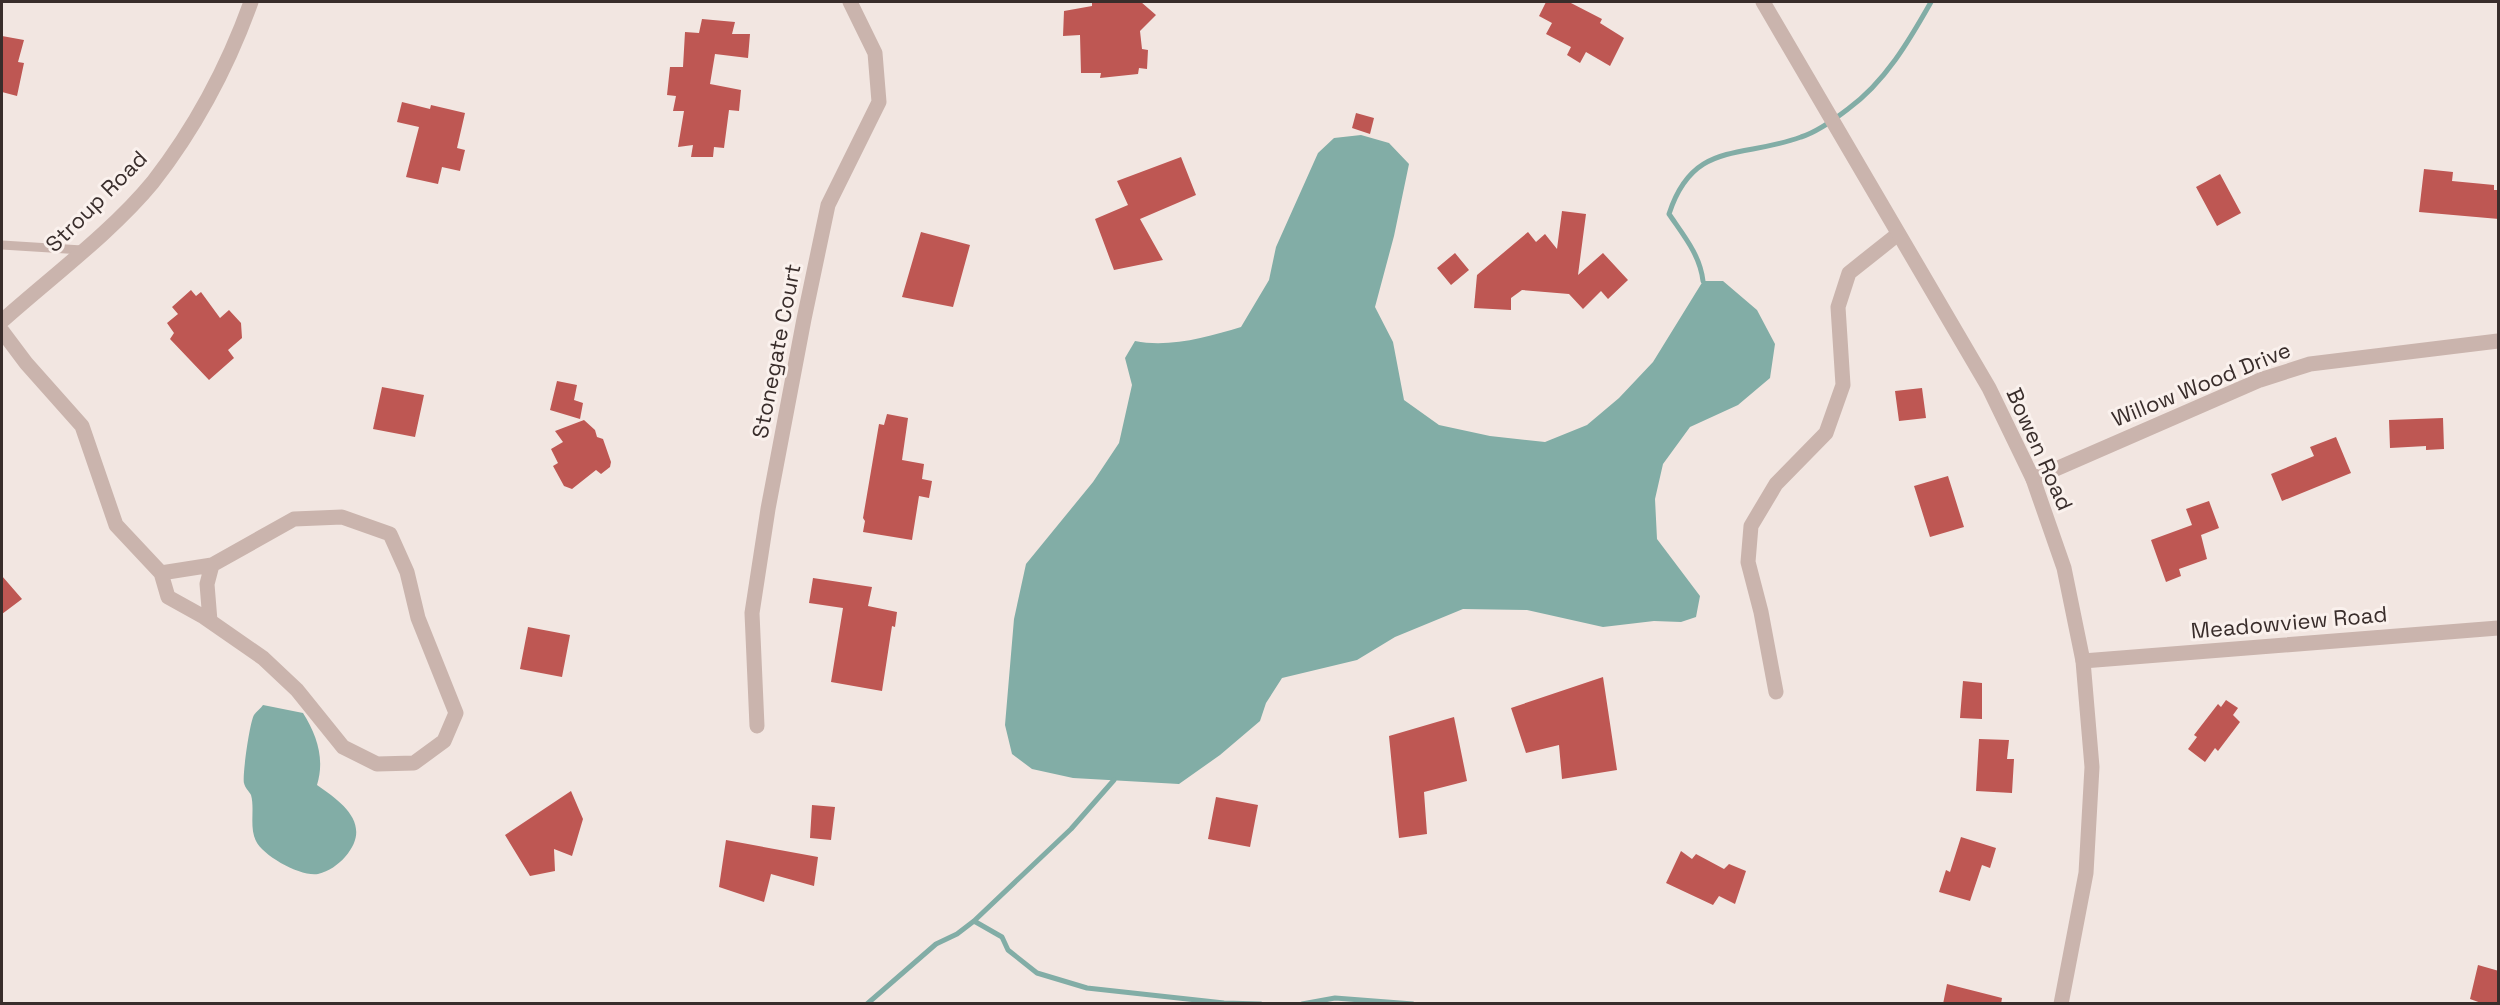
<svg xmlns="http://www.w3.org/2000/svg" width="2500" height="1005" font-family="'Space Grotesk',sans-serif">
  <rect width="100%" height="100%" fill="#f2e6e1"/>
  <path fill="#82ada6" d="M1361 135 1389 143 1409 164 1394 236 1375 307 1393 342 1404 400 1439 425 1490 436 1545 442 1587 425 1619 398 1653 362 1703 281H1723L1757 310 1775 344 1770 378 1738 405 1690 427 1663 464 1655 499 1657 539 1700 596 1696 617 1681 622 1654 621 1603 627 1527 610 1463 609 1395 637 1357 660 1282 678 1266 703 1260 721 1220 755 1179 784 1073 778 1032 769 1012 754 1005 725 1014 619 1026 564 1093 482 1119 443 1132 385 1125 358 1135 341C1169 348 1208 337 1241 327L1269 280 1276 247 1318 153 1334 138Z
    M263 705 303 713C317 735 325 759 317 785 343 803 373 825 345 857 338 865 329 871 318 874 301 877 263 856 256 841 249 827 255 809 251 795 249 791 245 788 244 783 242 776 250 721 254 715 256 712 261 708 263 705Z"/>
  <g fill="none" stroke-linecap="round" stroke-linejoin="round">
    <path stroke="#82ada6" stroke-width="5" d="M1703 281C1700 255 1684 236 1669 214 1693 140 1741 159 1801 137 1817 132 1835 119 1848 109 1885 82 1909 41 1931 2
      M974 921 1002 937 1008 950 1037 973 1087 988 1224 1003 1261 1004
      M867 1004 936 944 957 934 974 921 1071 829 1114 780
      M1302 1004 1335 998 1413 1004"/>
  </g>
  <path fill="#be5753" d="M1092 2H1141L1156 15 1140 31 1142 49 1148 50 1147 69 1139 68 1138 74 1100 78 1101 73H1081L1080 35 1063 36 1064 11 1092 6Z
    M1546 2H1569L1602 19 1600 23 1624 38 1610 66 1586 52 1580 63 1567 55 1571 47 1546 34 1552 23 1539 16Z
    M702 19 735 22 732 34H750L748 58 715 54 710 84 741 90 739 111 729 110 724 148 714 147 713 157H691L693 145 678 147 684 111H673L676 96 667 95 670 67H683L685 32 699 33Z
    M2 36 24 40 18 62 24 63 17 96 2 92Z
    M402 102 430 109 431 105 465 113 457 148 465 150 460 171 442 167 438 184 406 177 419 127 397 122Z
    M1356 113 1374 118 1370 134 1352 128Z
    M1181 157 1196 195 1140 219 1163 260 1114 270 1095 219 1128 205 1117 181Z
    M2424 169 2453 172 2452 181 2494 185V190H2499V219L2419 212Z
    M2220 174 2241 213 2217 226 2196 187Z
    M1562 211 1586 214 1578 275 1603 253 1628 280 1608 299 1601 291 1583 309 1569 294 1522 290 1511 298V310L1474 308 1477 275 1528 232 1536 242 1545 234 1557 249Z
    M921 232 970 245 953 307 902 297Z
    M1455 253 1469 270 1451 285 1437 268Z
    M191 290 196 296 201 292 220 318 229 310 241 323 242 338 228 350 234 358 209 380 170 339 174 333 167 323 178 314 172 307Z
    M557 381 577 385 574 400 583 403 580 419 550 410Z
    M382 387 424 395 415 437 373 429Z
    M1922 388 1926 418 1899 421 1895 391Z
    M887 414 908 418 902 460 924 464 922 479 932 481 929 498 919 496 912 540 863 532 865 521 863 518 879 424 884 425Z
    M2443 418 2444 449 2426 450V446L2390 448 2389 420Z
    M584 420 595 430 597 437 603 439 611 462 610 467 601 474 596 470 572 489 564 486 553 466 558 463 551 449 563 442 555 431Z
    M2336 437 2351 473 2282 501 2271 474 2314 456 2310 447Z
    M1948 476 1964 527 1930 537 1914 486Z
    M2209 501 2219 528 2201 535 2207 559 2179 569 2181 576 2166 582 2151 540 2192 525 2186 509Z
    M2 576 22 599 2 614Z
    M813 578 872 587 868 606 897 612 895 627 892 626 882 691 831 682 843 608 809 603Z
    M528 627 570 635 562 677 520 669Z
    M1603 677 1617 770 1562 779 1559 745 1526 753 1511 708Z
    M1963 681 1982 683V719L1960 718Z
    M2226 700 2238 708 2233 715 2240 722 2218 751 2215 748 2205 762 2188 749 2197 737 2194 735 2218 704 2221 707Z
    M1454 717 1467 781 1424 792 1427 834 1399 838 1389 736Z
    M1979 739 2009 740 2007 759H2014L2012 793 1976 791Z
    M571 791 583 819 572 856 554 849 555 871 530 876 505 835Z
    M1216 797 1258 805 1250 847 1208 839Z
    M812 805 835 807 831 840 810 838Z
    M1961 837 1996 848 1990 868 1982 865 1970 901 1939 892 1946 870 1950 872Z
    M726 840 818 857 814 886 771 874 764 902 719 887Z
    M1681 851 1692 859 1696 854 1724 869 1729 864 1746 871 1735 904 1719 896 1713 905 1666 883Z
    M2478 965 2499 971V1004H2484L2470 999Z
    M1947 984 2002 998 2001 1004H1943Z"/>
  <g fill="none" stroke-linecap="round" stroke-linejoin="round">
    <path stroke="#cab4ad" stroke-width="9" d="M2 245 82 250"/>
    <path stroke="#cab4ad" stroke-width="15" d="M2 321C50 278 112 232 153 182 195 128 228 66 251 2
      M2 331 26 363 82 426 116 525 161 573 168 597 204 617 263 658 297 690 343 747 377 764 414 763 444 741 456 713 418 618 407 572 390 534 342 517 294 519 212 565 161 573
      M2033 479 2260 380 2310 364 2498 341
      M210 621 207 584 212 565
      M2083 661 2498 628
      M1776 692 1761 612 1748 562 1751 526 1776 484 1826 433 1843 385 1838 307 1849 273 1898 234
      M757 726 752 613 768 509 804 319 828 205 879 102 875 53 850 2"/>
    <path stroke="#cab4ad" stroke-width="15" d="M1763 2 1989 388 2033 479 2064 568 2083 661 2092 767 2086 873 2061 1004"/>
  </g>
  <g text-anchor="middle" stroke-width="6" stroke-linejoin="round" paint-order="stroke">
    <g font-size="22" fill="#392d2b" stroke="#faf1ed">
      <text transform="translate(96 201) rotate(-45)" y="8">Stroup Road</text>
      <text transform="translate(776 351) rotate(-79)" y="8">Stonegate Court</text>
      <text transform="translate(2201 384) rotate(-22)" y="8">Willow Wood Drive</text>
      <text transform="translate(2040 449) rotate(66)" y="8">Bowen Road</text>
      <text transform="translate(2289 622) rotate(-5)" y="8">Meadowview Road</text>
    </g>
  </g>
  <rect width="2500" height="1005" fill="none" stroke="#392d2b" stroke-width="6"/>
</svg>
